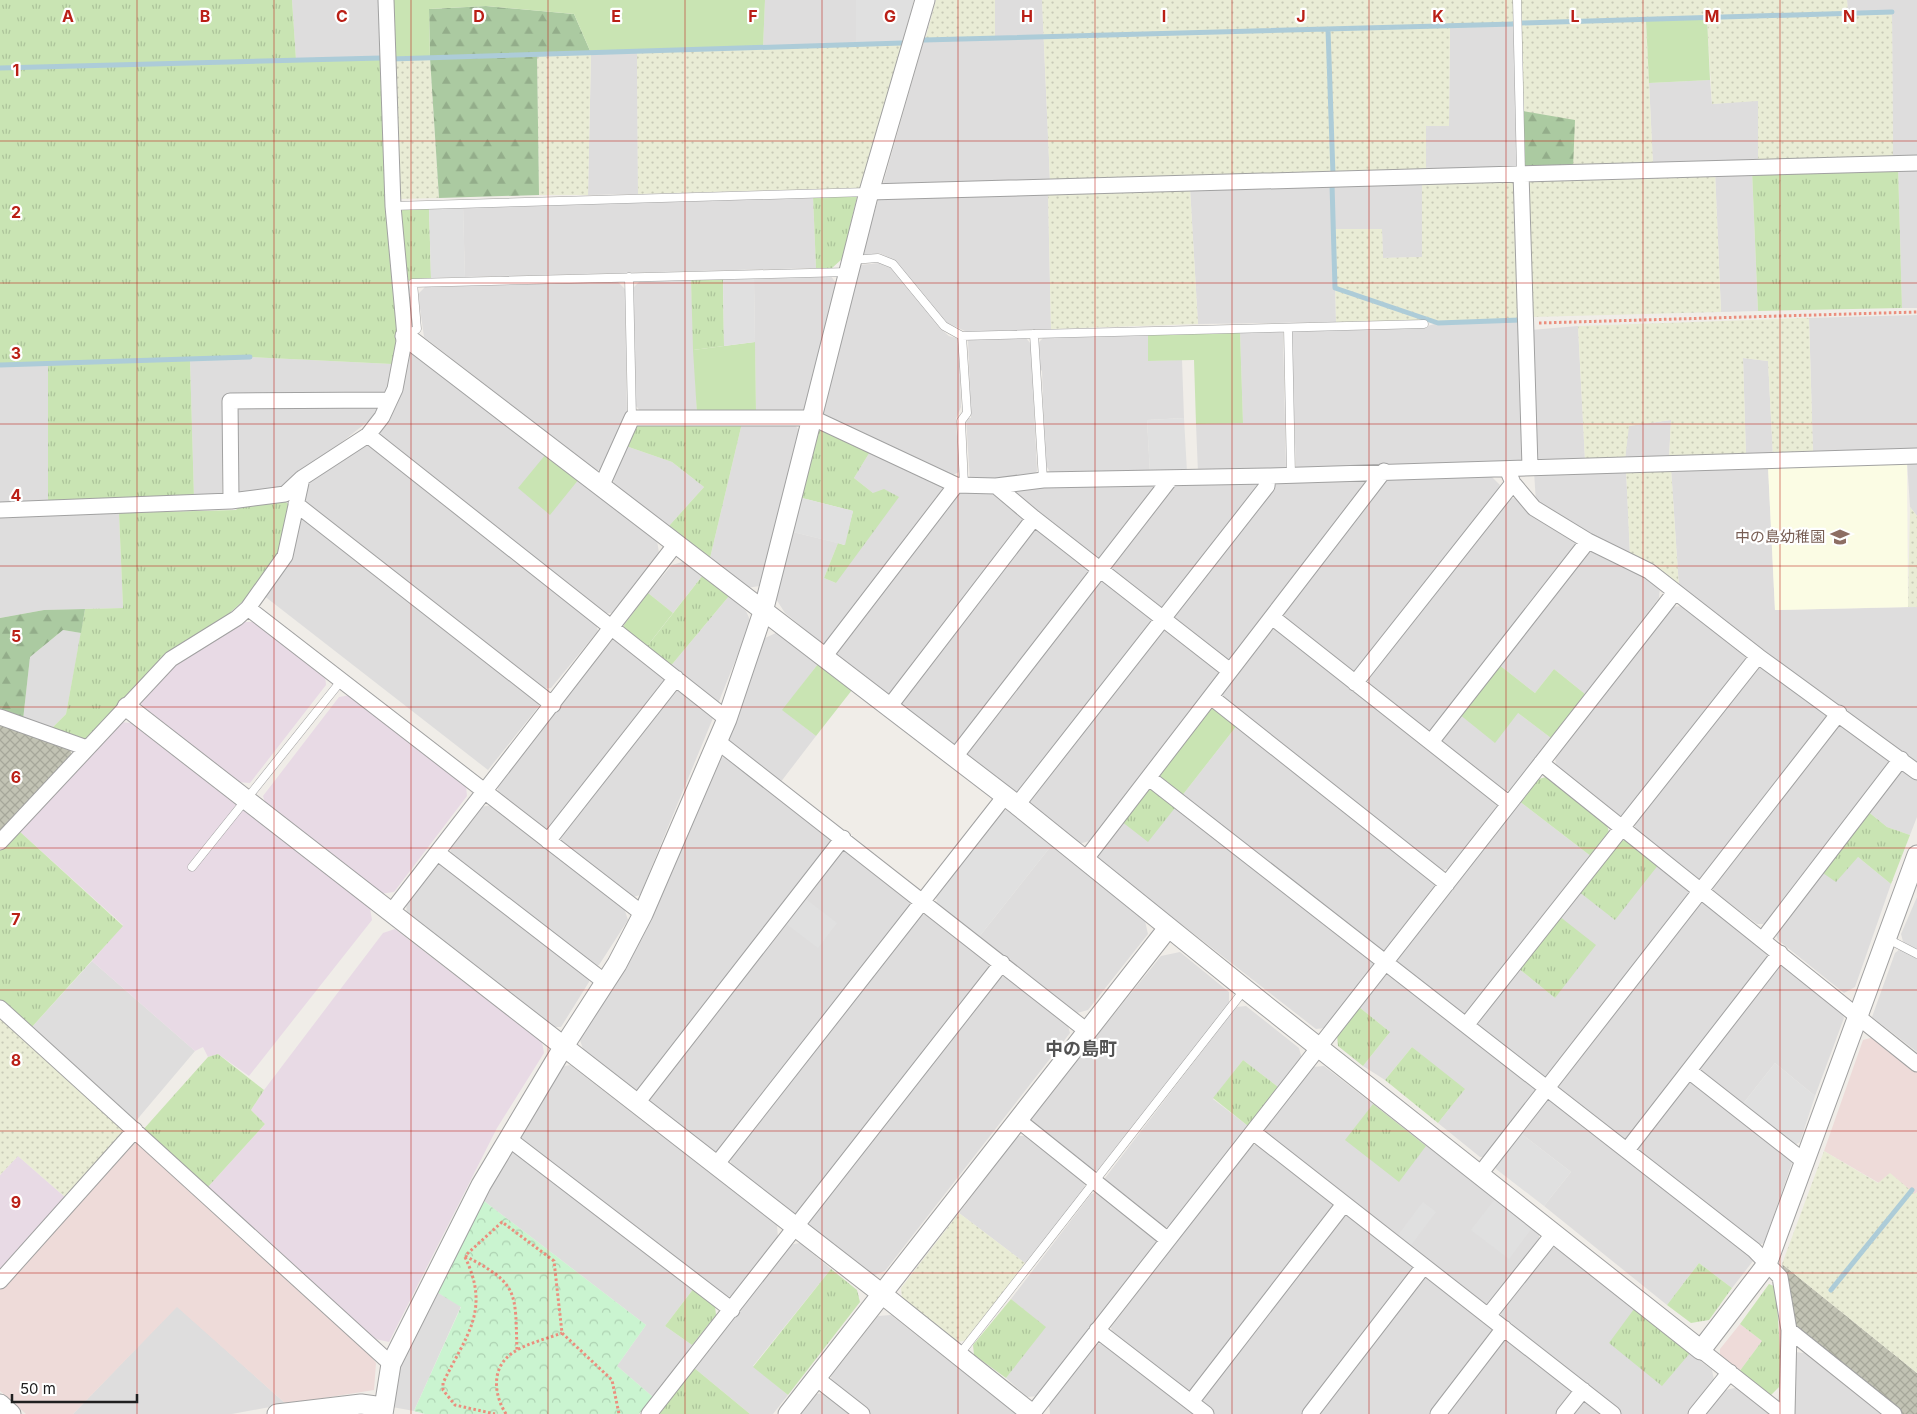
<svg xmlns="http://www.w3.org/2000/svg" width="1917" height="1414" font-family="Inter,'Noto Sans JP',sans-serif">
  <defs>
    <pattern id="construction-cross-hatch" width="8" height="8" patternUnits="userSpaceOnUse" patternTransform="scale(1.25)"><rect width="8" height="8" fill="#c2c3b4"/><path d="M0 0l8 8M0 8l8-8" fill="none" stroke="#a6a79a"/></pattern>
    <pattern id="farmland-dots" width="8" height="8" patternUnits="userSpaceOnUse" patternTransform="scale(1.25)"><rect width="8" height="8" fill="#e9ecd5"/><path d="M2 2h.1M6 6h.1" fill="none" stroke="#c8cab7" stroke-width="1.8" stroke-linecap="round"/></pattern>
    <pattern id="grass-tufts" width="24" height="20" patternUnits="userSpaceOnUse" patternTransform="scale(1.25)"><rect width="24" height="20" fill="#c9e4b3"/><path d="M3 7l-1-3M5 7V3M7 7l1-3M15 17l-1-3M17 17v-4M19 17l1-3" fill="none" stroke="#acc39a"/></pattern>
    <pattern id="forest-firs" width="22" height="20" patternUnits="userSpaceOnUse" patternTransform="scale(1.25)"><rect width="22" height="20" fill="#abcaa1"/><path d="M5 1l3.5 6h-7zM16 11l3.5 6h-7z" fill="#93ad8a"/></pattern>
    <pattern id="park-crowns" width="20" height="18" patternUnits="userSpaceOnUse" patternTransform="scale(1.25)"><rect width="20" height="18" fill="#caf4d0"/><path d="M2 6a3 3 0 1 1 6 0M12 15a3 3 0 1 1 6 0" fill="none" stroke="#add1b2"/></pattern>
  </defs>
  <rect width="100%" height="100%" fill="#f0ede8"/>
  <path fill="#dedddd" d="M292 0H379L381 58 296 60Z
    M765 0H856V45L763 48Z
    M995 0H1042L1050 182 882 187 924 40 995 38Z
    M1847 0H1917V157L1893 158 1892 12 1848 13Z
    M1514 24 1518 164 1512 171 1426 173V126H1449L1450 26Z
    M637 52 638 194 588 195 591 53Z
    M1710 80 1712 104 1758 100V161L1653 165 1649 83Z
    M1898 165H1917V308H1902Z
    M1715 171H1752L1758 311 1721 312Z
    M1422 180V257L1383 258 1382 230H1334L1336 322 1198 324 1190 188Z
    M1048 192 1051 329 967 332 941 320 894 260 879 253 861 256 879 197Z
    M813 196 816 268 465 277 463 206Z
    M879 263 891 268 942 330 949 336 959 339 961 407 956 419 959 472 953 475 820 415 860 265Z
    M830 275 836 283 805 409 795 414 756 413 754 279Z
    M641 280H691L697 414H643L636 406 633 288Z
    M618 282 625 289 627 414 603 470H595L424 337 418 294 425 287Z
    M1917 315V450L1813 453 1809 318Z
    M1520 320 1525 462 1296 470 1291 330 1424 327 1438 323Z
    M1578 326 1585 460 1536 462 1531 330Z
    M1283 330 1286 470 1198 473 1196 424 1243 422 1240 332Z
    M1148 335 1149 361 1182 360 1184 418 1147 420 1150 474 1054 478 1045 464 1042 371 1039 368 1038 343 1045 336Z
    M1025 337 1031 344 1037 471 1029 478 970 481 966 418H971L968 340Z
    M414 350 657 540 659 553 612 613 600 614 377 438 378 430 396 406 407 355Z
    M250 357 392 364 387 392 223 397 222 495 194 498 190 359Z
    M1743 358 1768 361 1773 456H1746Z
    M48 364V501L0 503V365Z
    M239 405H383L371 419 280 491 240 497 234 484V412Z
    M1671 420 1669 459 1625 460 1628 426Z
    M742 423H793L799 430 760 586 746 588 710 558Z
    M362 443 372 444 595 619 598 631 551 688 540 689 308 508 304 498 307 483Z
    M623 445 672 462 704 487 669 526 614 485 612 475Z
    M871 450 945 483 947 492 825 646 785 613 776 599 793 532 838 543 824 578 836 583 873 493 854 478Z
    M1907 461H1917V516L1910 507Z
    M1768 466 1775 610 1917 607V763L1679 588 1671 468Z
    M1626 469 1630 555 1536 503 1534 471Z
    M1488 473 1500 485 1498 495 1360 672 1350 673 1285 625 1284 612 1389 477Z
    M1362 477 1366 486 1233 659 1222 660 1173 623V613L1277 480Z
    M1257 478 1263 485 1168 608 1158 610 1110 572 1109 564 1174 482Z
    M1162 482 1104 559 1094 560 1010 488Z
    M967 489H991L1023 514V524L889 695 836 655V648L956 495Z
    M1515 498 1529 513 1577 538 1578 546 1436 730 1425 732 1369 687 1367 677 1505 499Z
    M119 513 123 608 44 610 0 618V517Z
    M307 517 536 695 539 706 488 770 263 595 300 519Z
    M1039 528 1089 567 1091 576 961 743 952 745 902 705 901 698 1030 529Z
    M1598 550 1660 587 1659 598 1585 694 1554 669 1535 693 1498 664 1585 552Z
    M686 561 703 575 673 613 648 593 672 565Z
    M1107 580 1153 618V627L1023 793 1015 794 966 757 967 749 1098 582Z
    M729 596 746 611 751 622 717 706 669 668Z
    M1682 606 1744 650 1746 661 1627 815 1616 816 1556 767 1555 755 1671 607Z
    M1280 628 1497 797 1498 807 1451 868 1440 871 1223 702 1222 692 1269 630Z
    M63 630 81 633 66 714 52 728 23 720 30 657Z
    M1161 630H1169L1216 665 1220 676 1089 841 1079 844 1025 803Z
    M778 632 818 664 783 710 816 736 780 783 731 745 726 731 765 638Z
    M620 638 667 675V684L553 829 544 831 499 796 497 784 613 639Z
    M1764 665 1827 711 1828 721 1701 882 1635 829 1634 820 1752 667Z
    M672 688H682L709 709 713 718 640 895 630 898 561 843 560 834Z
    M1518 713 1551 738 1512 789 1502 792 1441 745 1440 736 1459 714Z
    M1238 724 1435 877 1437 887 1387 950 1378 951 1181 797Z
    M1844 724 1888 755 1891 766 1768 924H1757L1713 891 1714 881 1835 727Z
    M726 757 831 836V849L639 1094 583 1049 578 1034 717 758Z
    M1897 770H1909L1917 777V817L1910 835 1887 827 1866 810Z
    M1519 801 1592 857 1473 1014H1462L1399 967 1397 957Z
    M1178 804 1373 957 1374 966 1326 1028 1316 1029 1099 860 1098 849 1121 821Z
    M493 805 624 908 628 920 599 965 593 967 451 857 450 845 480 807Z
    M1051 846 1145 921 1148 934 1088 1010 1077 1013 979 937Z
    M848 850 910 901 911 909 722 1151H713L646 1100 838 852Z
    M1858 857 1891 884 1855 987 1844 993 1778 940 1774 929 1820 871Z
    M446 863 589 972V982L561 1027H549L407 915 406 903 435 865Z
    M1659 864 1689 888V899L1550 1077 1542 1079 1479 1028 1478 1018 1518 968 1555 998 1559 916 1578 891Z
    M1917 897V951L1904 945 1901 934Z
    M1706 902 1768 951V960L1632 1138 1622 1141 1559 1091 1557 1080 1696 903Z
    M928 914 988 961 990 973 802 1213 794 1216 732 1167 729 1156 918 915Z
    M1900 949 1917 957V1052L1872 1017 1895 953Z
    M1180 952 1229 992V1003L1098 1170 1089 1171 1032 1128 1031 1117 1161 956Z
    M92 961 195 1051 135 1122 31 1028Z
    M1787 963 1839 1004 1844 1018 1815 1096 1775 1063 1742 1105 1699 1073 1700 1066 1776 966Z
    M1394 974 1536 1084 1538 1095 1490 1157H1480L1438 1123 1464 1090 1412 1047 1385 1080 1363 1066 1390 1032 1359 1007 1386 975Z
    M1008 975 1067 1022 1070 1033 885 1271 872 1276 810 1229 808 1218 998 978Z
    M1246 1006 1299 1048 1302 1059 1278 1087 1243 1060 1213 1099 1248 1126 1172 1226 1161 1228 1104 1185 1105 1178 1236 1007Z
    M570 1065 777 1225 778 1238 731 1296 722 1298 520 1142 518 1133 560 1067Z
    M1324 1066 1539 1233V1244L1491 1304 1483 1307 1267 1140 1265 1129 1312 1067Z
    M1694 1080 1789 1155 1792 1163 1764 1243 1756 1246 1638 1153 1636 1144 1683 1082Z
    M1554 1097 1752 1253 1753 1261 1732 1288 1699 1263 1667 1305 1544 1206 1571 1172 1518 1131 1544 1099Z
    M1017 1136H1029L1084 1179 1085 1188 1025 1263 959 1213Z
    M1251 1145H1262L1335 1202 1334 1211 1195 1391 1186 1393 1113 1338 1111 1327Z
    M517 1151 694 1288 665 1326 692 1345 653 1397 617 1366 646 1325 484 1201 509 1153Z
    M1101 1191 1157 1236 1158 1244 1039 1396 1027 1397 1006 1378 1045 1327 1011 1299 1091 1194Z
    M1351 1215 1414 1264V1273L1305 1414H1213L1203 1406V1397L1341 1216Z
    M800 1243 831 1269 753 1366 788 1395 773 1414H750L693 1367 788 1245Z
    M1555 1247 1712 1370 1714 1380 1688 1414H1619L1502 1322 1500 1309 1546 1251Z
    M1421 1277H1431L1494 1326V1335L1432 1414H1317Z
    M435 1291 461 1306 414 1411 392 1407 401 1359Z
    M177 1306 286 1404 232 1414H73Z
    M891 1315 1016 1414H867L832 1387 831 1376 878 1316Z
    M1500 1339H1510L1572 1388V1397L1559 1414H1442Z
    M1107 1343 1199 1414H1050L1049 1404 1096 1344Z
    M1795 1352 1804 1353 1881 1414H1794Z
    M1739 1387 1771 1414H1703L1721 1391Z
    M827 1393 854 1414H800L816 1394Z
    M1590 1401 1607 1414H1570L1579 1403Z"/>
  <path fill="#eedbd9" d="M1874 1037 1917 1072V1192L1915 1194 1879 1183 1824 1151 1863 1040Z
    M137 1138 361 1344 376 1363 374 1390 286 1404 177 1307 73 1414H26L0 1391V1290Z
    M1740 1324 1762 1341 1739 1372 1720 1359V1349Z"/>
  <path fill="#e8dae5" d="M243 622H256L325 676 326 685 250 783 237 782 142 708 140 698 174 664Z
    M351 695 466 786 467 796 394 892 379 894 266 806 263 796 339 697Z
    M119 722 131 723 370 908 372 920 249 1076 218 1054 208 1057 203 1047 195 1051 92 961 123 925 18 830Z
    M395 929 542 1042 544 1053 497 1128 389 1342 371 1338 207 1188 265 1124 251 1110 264 1090 383 933Z
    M18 1156 65 1197 0 1271V1175Z"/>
  <path fill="#fbfce4" d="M1907 461 1908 607 1775 610 1768 466Z"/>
  <path fill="url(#construction-cross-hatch)" d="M0 720 68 745 72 755 0 830Z
    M1782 1264 1917 1373V1414H1900L1794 1330Z"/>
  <path fill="url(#farmland-dots)" d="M936 0H995V38L925 40Z
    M1042 0H1513L1514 24 1450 26 1449 126H1426V173L1050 182Z
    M1520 0H1847L1848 13 1892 12 1893 158 1758 161V101L1712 104 1707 18 1646 20 1653 165 1573 168 1523 111Z
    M902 43 861 188 638 194 637 52Z
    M591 53 588 195H539L537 55Z
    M430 58 439 198 397 199 391 59Z
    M1715 171 1721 312 1532 317 1528 176Z
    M1422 180 1518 181 1520 320 1438 323 1427 321 1336 322 1334 229H1382L1383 258 1422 257Z
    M1190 188 1198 324 1051 329 1048 192Z
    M1809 318 1813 453 1773 456 1768 361 1743 358 1746 456 1669 459 1671 420 1629 426 1625 460H1585L1578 326Z
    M1671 468 1679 588 1630 555 1626 469Z
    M1910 507 1917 516V607H1908Z
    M0 1013 128 1129 65 1197 18 1156 0 1175Z
    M1824 1151 1878 1183 1890 1173 1915 1194 1917 1192V1373L1782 1264Z
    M959 1213 1025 1263 967 1340 958 1342 902 1300 901 1288Z"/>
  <path fill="url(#grass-tufts)" d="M0 0H292L296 60 381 58 398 329 392 364 250 357 190 359 194 498 48 501V364L0 365Z
    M1898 165 1902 308 1758 311 1752 171Z
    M813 196 857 197 842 259 832 268H816Z
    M405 207H429L431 278 403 281 397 217Z
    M723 279 724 346 693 350 691 280Z
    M640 423H742L710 558 669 526 704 487 672 462 623 445 631 427Z
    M826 429 871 450 854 478 873 493 884 489 899 497 836 583 824 578 838 543 844 545 853 511 802 498 816 432Z
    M282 499 291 506 279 553 251 594 84 742 52 728 66 714 85 609 123 608 119 513 236 510 242 504Z
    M703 575 729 596 669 668 645 649Z
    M1546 777 1607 825 1610 836 1592 857 1519 801 1535 780Z
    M1156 787 1178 804 1148 842 1121 821 1146 788Z
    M1866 810 1887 827 1910 835 1891 884 1858 857 1836 882 1820 871Z
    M18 830 123 926 31 1028 0 1000V850Z
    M1627 840 1659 864 1615 920 1578 891 1617 841Z
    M1559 916 1596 945 1555 998 1518 968Z
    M1359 1007 1390 1032 1363 1066 1338 1046 1337 1035Z
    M1412 1047 1465 1089 1438 1123 1385 1080Z
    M218 1054 264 1090 251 1110 265 1124 207 1188 142 1131 208 1057Z
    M1243 1060 1278 1087 1248 1126 1213 1098Z
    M1373 1104 1426 1146 1399 1182 1345 1140Z
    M1699 1263 1732 1288 1709 1320 1691 1323 1667 1305Z
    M831 1269 857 1290 860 1302 788 1395 753 1367Z
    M1769 1284 1776 1287 1782 1384 1769 1397 1739 1372 1762 1341 1740 1324Z
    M694 1288 715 1306 716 1315 692 1345 665 1326Z
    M1011 1299 1046 1327 1006 1378 974 1355 973 1345Z
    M1634 1309 1690 1353 1662 1386 1609 1343Z
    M693 1367 750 1414H656Z"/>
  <path fill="url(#forest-firs)" d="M486 6 574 14 591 53 537 55 539 195 439 198 430 58 429 9Z
    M1523 111 1575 120 1573 168 1529 171 1523 164Z
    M85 609 81 633 63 630 30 657 23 720 0 713V618L44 610Z"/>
  <path fill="url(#park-crowns)" d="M484 1201 646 1325 617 1366 653 1397 639 1414H425L414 1411 461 1307 435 1291Z"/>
  <path fill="#c9e4b3" d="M390 0H765L763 48 591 53 574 14 486 6 429 9 430 58 391 59Z
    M1707 18 1710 80 1649 83 1646 20Z
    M1240 332 1243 423 1196 424 1194 360 1148 361V335Z
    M755 342 756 413 697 414 693 350Z
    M546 454 579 479 550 515 518 488Z
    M648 593 673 613 645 649 623 631 624 625Z
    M818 664 852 690 816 736 782 710Z
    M1498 664 1535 693 1554 669 1585 694 1551 738 1518 713 1495 743 1459 714Z
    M1217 708 1238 724 1181 797 1161 781 1160 772 1206 710Z"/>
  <path fill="#e0e0e0" d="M856 0H914L902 43 856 45Z
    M463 206 465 277 431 278 429 207Z
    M723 279H754L755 342 724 346Z
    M1184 418 1187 472 1150 474 1147 420Z
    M802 498 853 511 845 545 793 532Z
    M1007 810 1051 846 979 937 937 903 935 892 997 812Z
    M803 897 837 923 818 948 784 922Z
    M1775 1063 1815 1096 1800 1142 1793 1146 1742 1105Z
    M1518 1131 1571 1172 1544 1206 1496 1169 1495 1161Z
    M1495 1199 1532 1228 1509 1259 1471 1230Z
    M1423 1202 1436 1212 1408 1249 1395 1239Z"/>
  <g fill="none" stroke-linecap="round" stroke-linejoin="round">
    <path stroke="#adccd8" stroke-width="5" d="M1521 23 1892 12
      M1328 29 1333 175
      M924 40 1514 24
      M391 59 902 43
      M0 68 381 58
      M1332 184 1335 288 1438 323 1520 320
      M0 365 250 357
      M1831 1290 1912 1190"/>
    <g stroke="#a1a1a1" stroke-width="9">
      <path id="service" d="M1517 0 1521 173
        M393 206 868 192
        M852 260 878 258 893 264 944 326 962 336 1424 324
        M629 277 632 418
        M1288 328 1291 475
        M1034 334 1043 480
        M407 335 417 329 413 283 848 272
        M962 336 967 413 961 421 964 485
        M192 867 341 681
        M1886 938 1917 954
        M959 1355 1245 989"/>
    </g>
    <g stroke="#a1a1a1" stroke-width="17">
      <path id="minor" d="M1521 173 1530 467
        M869 192 1917 163
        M368 435 727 719
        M1507 469 1513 483 1534 508 1588 541 1649 571 1758 656 1917 772
        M996 486 1034 518 1230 671
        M601 487 632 418H813L956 485 996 486 1043 480 1268 476 1917 456
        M231 501 230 401 390 400
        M296 504 553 705
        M0 510 231 501 285 494 302 478 368 435 382 417 395 389 405 336 393 206 386 0
        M248 608 643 914
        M1272 617 1509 804
        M824 657 956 485
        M1355 683 1513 483
        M1211 697 1447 884
        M889 707 1034 518
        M0 717 87 748
        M717 741 1087 1031
        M1431 742 1588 541
        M954 758 1171 478
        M1541 763 1917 1064
        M1149 778 1754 1250 1780 1277 1789 1330 1787 1414
        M1017 805 1267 486 1268 476
        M548 841 676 678
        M0 842 171 659 237 618 248 608 285 556 302 478
        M438 853 605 982
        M1085 860 1384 471
        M391 912 675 545
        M1763 939 1901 759
        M0 1008 391 1364
        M1467 1024 1758 656
        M1689 1071 1805 1162
        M637 1103 843 838
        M1018 1120 1168 1240
        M1253 1132 1613 1414
        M509 1139 732 1310
        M1627 1150 1780 953
        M716 1165 1005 796
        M1480 1174 1839 713
        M0 1281 135 1130
        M1488 1316 1554 1233
        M1097 1330 1206 1414
        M1789 1330 1894 1414
        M1701 1350 1782 1414
        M816 1378 862 1414
        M1191 1402 1344 1204
        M649 1414 1002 963
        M1032 1414 1675 592
        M1310 1414 1424 1266
        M1438 1414 1504 1328
        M1564 1414 1583 1390
        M1696 1414 1730 1372"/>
    </g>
    <g stroke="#a1a1a1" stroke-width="21">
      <path id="tertiary" d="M405 336 1017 805 1245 989 1701 1350 1767 1264 1917 855
        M127 707 882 1294 1032 1414
        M0 1404 11 1414
        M277 1414 361 1404 383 1407
        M383 1414 391 1364 481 1185 564 1046 617 964 643 914 727 719 763 612 869 192 925 0
        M788 1414 1168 928"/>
    </g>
    <path stroke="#eb8e7d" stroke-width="3" stroke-dasharray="2.5 2.5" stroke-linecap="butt" d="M1539 323 1917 312
      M467 1254 502 1222 554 1261 562 1333 612 1380 619 1414
      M465 1256C520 1284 515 1293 517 1351
      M465 1257C491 1311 466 1335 443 1383V1390L455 1405 495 1414
      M506 1414C494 1395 491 1369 511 1354 524 1344 546 1339 562 1333"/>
    <use href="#service" stroke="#fff" stroke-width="8"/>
    <use href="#minor" stroke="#fff" stroke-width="15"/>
    <use href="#tertiary" stroke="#fff" stroke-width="19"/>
  </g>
  <path fill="none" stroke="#ba1f16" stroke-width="1" stroke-opacity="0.55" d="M137 0V1414M274 0V1414M411 0V1414M548 0V1414M685 0V1414M822 0V1414M958 0V1414M1095 0V1414M1232 0V1414M1369 0V1414M1506 0V1414M1643 0V1414M1780 0V1414M0 141H1917M0 283H1917M0 424H1917M0 566H1917M0 707H1917M0 848H1917M0 990H1917M0 1131H1917M0 1273H1917"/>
  <defs>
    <g id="school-bare" transform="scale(1.5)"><path d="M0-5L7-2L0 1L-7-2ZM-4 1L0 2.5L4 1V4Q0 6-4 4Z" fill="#8d6e63" stroke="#fff" stroke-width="2.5" paint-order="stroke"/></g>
  </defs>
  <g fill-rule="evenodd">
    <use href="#school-bare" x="1840" y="537"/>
  </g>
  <g text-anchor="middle" stroke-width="4.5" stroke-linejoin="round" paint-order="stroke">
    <g font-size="15" fill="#785e54" stroke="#fff" text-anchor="end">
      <text x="1825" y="542">中の島幼稚園</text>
    </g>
    <g font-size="18" font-weight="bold" fill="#535353" stroke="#fff">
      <text x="1081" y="1055">中の島町</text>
    </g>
  </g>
  <g font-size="16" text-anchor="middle" font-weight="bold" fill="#ba1f16" stroke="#fff" stroke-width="4.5" stroke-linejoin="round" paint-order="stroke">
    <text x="68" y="22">A</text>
    <text x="205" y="22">B</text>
    <text x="342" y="22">C</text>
    <text x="479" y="22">D</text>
    <text x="616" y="22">E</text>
    <text x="753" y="22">F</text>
    <text x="890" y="22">G</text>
    <text x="1027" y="22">H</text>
    <text x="1164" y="22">I</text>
    <text x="1301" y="22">J</text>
    <text x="1438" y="22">K</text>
    <text x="1575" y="22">L</text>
    <text x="1712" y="22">M</text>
    <text x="1849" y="22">N</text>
    <text x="16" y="76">1</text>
    <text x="16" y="218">2</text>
    <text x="16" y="359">3</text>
    <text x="16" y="501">4</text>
    <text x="16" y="642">5</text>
    <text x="16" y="783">6</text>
    <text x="16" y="925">7</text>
    <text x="16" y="1066">8</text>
    <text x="16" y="1208">9</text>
  </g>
  <path d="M12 1394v8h125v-8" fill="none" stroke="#202020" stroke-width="2.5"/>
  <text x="20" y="1394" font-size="15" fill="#202020" stroke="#ffffff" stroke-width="4" paint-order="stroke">50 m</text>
</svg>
